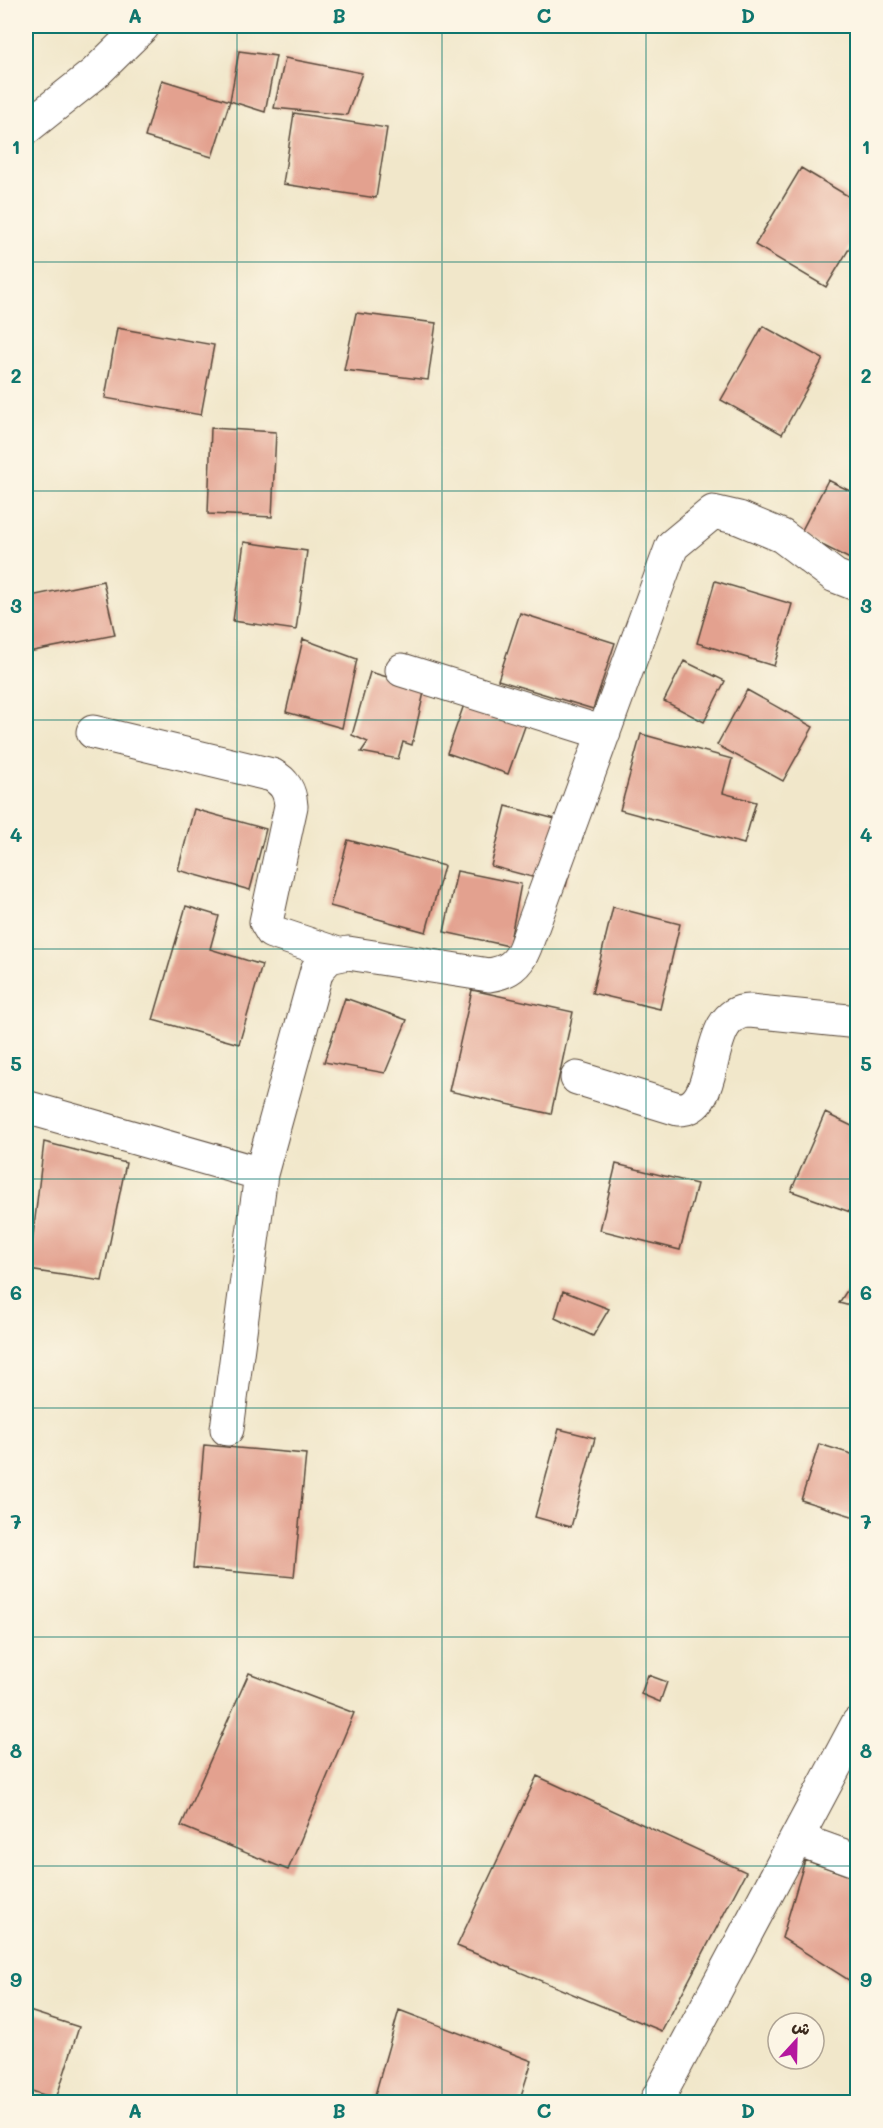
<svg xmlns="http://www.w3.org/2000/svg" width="883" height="2128" font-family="Mali,'Playpen Sans Arabic',sans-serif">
  <rect width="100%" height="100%" fill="#fcf5e5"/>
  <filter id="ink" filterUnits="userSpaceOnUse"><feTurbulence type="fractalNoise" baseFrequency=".0167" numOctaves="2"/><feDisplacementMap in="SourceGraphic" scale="12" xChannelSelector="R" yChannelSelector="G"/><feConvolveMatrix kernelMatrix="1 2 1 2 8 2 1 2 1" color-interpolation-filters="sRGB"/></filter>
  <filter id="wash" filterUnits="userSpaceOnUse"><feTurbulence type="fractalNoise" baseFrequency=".008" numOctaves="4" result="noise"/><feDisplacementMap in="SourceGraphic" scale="24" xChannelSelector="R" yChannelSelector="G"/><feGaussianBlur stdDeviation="1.35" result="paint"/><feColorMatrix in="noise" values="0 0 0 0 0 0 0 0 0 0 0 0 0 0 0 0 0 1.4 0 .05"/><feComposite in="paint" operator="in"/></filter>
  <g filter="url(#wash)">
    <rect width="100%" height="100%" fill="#f1e7ca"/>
    <g id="blocks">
      <path fill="#e3a18f" d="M239 51 276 56 265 112 230 101Z
        M285 58 362 73 347 115 274 108Z
        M162 80 230 101 212 157 145 137Z
        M294 113 387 128 376 198 283 184Z
        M801 168 858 202V234L826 287 755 245Z
        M356 313 436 323 428 380 344 370Z
        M763 326 823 359 782 434 721 400Z
        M117 328 214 345 201 415 105 398Z
        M211 428 276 432 272 517 208 514Z
        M828 480 858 495V563L800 534Z
        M244 542 307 551 296 630 233 621Z
        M103 581 115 635 28 652 26 640V597Z
        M715 581 792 604 774 666 697 643Z
        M520 613 615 643 593 709 498 680Z
        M303 639 357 659 342 728 286 712Z
        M684 661 725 681 704 722 664 701Z
        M370 672 425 688 412 745 403 742 398 759 361 752 368 742 352 735Z
        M747 690 813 727 783 781 717 745Z
        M467 696 528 718 508 774 447 753Z
        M641 734 732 759 723 793 756 802 744 844 620 810Z
        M506 806 582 826 566 886 491 866Z
        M194 809 266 829 250 890 178 870Z
        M348 840 444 866 426 932 330 906Z
        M457 871 521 884 509 946 444 932Z
        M186 906 219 916 210 949 262 965 239 1044 153 1020Z
        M613 907 680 924 660 1009 592 993Z
        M472 990 573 1012 551 1114 449 1091Z
        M345 998 407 1020 385 1073 324 1062Z
        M825 1113 858 1129V1203L853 1213 791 1191Z
        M44 1142 126 1163 102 1281 29 1270Z
        M616 1164 697 1184 680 1250 600 1230Z
        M858 1273V1308L839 1303Z
        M563 1291 609 1309 593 1336 555 1318Z
        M559 1429 595 1438 571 1527 535 1517Z
        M819 1444 858 1456V1518L801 1500Z
        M204 1445 306 1454 294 1577 193 1568Z
        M249 1673 354 1713 288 1870 181 1826Z
        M648 1675 667 1682 660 1702 641 1694Z
        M537 1776 746 1872 662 2031 457 1946Z
        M805 1860 858 1879V1986L782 1938Z
        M26 2010 79 2027 56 2099 26 2089Z
        M399 2010 532 2061 519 2102H373Z"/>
    </g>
  </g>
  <g filter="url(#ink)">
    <use href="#blocks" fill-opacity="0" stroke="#564638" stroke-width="1.5"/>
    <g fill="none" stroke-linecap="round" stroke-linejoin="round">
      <g stroke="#564638" stroke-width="35">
        <path id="minor" d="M26 128 94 74 143 26
          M402 670 604 733
          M93 732 272 775C285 782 290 791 291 806L266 922 272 932 338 954
          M577 1078 678 1109C724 1111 699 1010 750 1011L858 1022
          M26 1107 261 1174
          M227 1429 261 1174 317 970 329 957 348 953 489 975C508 972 518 965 525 947L672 546 713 512 739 518 782 536 835 576 858 585
          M797 1839 858 1861
          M656 2102 858 1723"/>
      </g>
      <use href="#minor" stroke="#fff" stroke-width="33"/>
    </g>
  </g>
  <path fill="none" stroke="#0f766e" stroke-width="1.5" stroke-opacity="0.55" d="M237 26V2102M442 26V2102M646 26V2102M26 262H858M26 491H858M26 720H858M26 949H858M26 1179H858M26 1408H858M26 1637H858M26 1866H858"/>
  <rect width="883" height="2128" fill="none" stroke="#fcf5e5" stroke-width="66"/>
  <g transform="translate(796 2041) rotate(22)"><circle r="28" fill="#fcf5e5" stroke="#afa495" stroke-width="1.5"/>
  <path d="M0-4.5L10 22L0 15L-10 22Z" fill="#b5179e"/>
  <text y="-9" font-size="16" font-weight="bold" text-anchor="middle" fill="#3b2a1e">ش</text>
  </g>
  <rect x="33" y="33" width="817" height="2062" fill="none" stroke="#0f766e" stroke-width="2"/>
  <g font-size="20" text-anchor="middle" font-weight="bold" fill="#0f766e">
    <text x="135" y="23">A</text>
    <text x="339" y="23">B</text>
    <text x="544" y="23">C</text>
    <text x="748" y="23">D</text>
    <text x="16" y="154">1</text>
    <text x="866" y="154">1</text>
    <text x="16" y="383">2</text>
    <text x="866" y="383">2</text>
    <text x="16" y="613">3</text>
    <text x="866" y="613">3</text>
    <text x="16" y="842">4</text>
    <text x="866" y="842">4</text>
    <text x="16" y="1071">5</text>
    <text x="866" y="1071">5</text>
    <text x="16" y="1300">6</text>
    <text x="866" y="1300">6</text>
    <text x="16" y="1529">7</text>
    <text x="866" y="1529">7</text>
    <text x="16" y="1758">8</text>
    <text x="866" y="1758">8</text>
    <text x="16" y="1987">9</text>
    <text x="866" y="1987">9</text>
    <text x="135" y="2118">A</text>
    <text x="339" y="2118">B</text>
    <text x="544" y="2118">C</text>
    <text x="748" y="2118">D</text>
  </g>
</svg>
